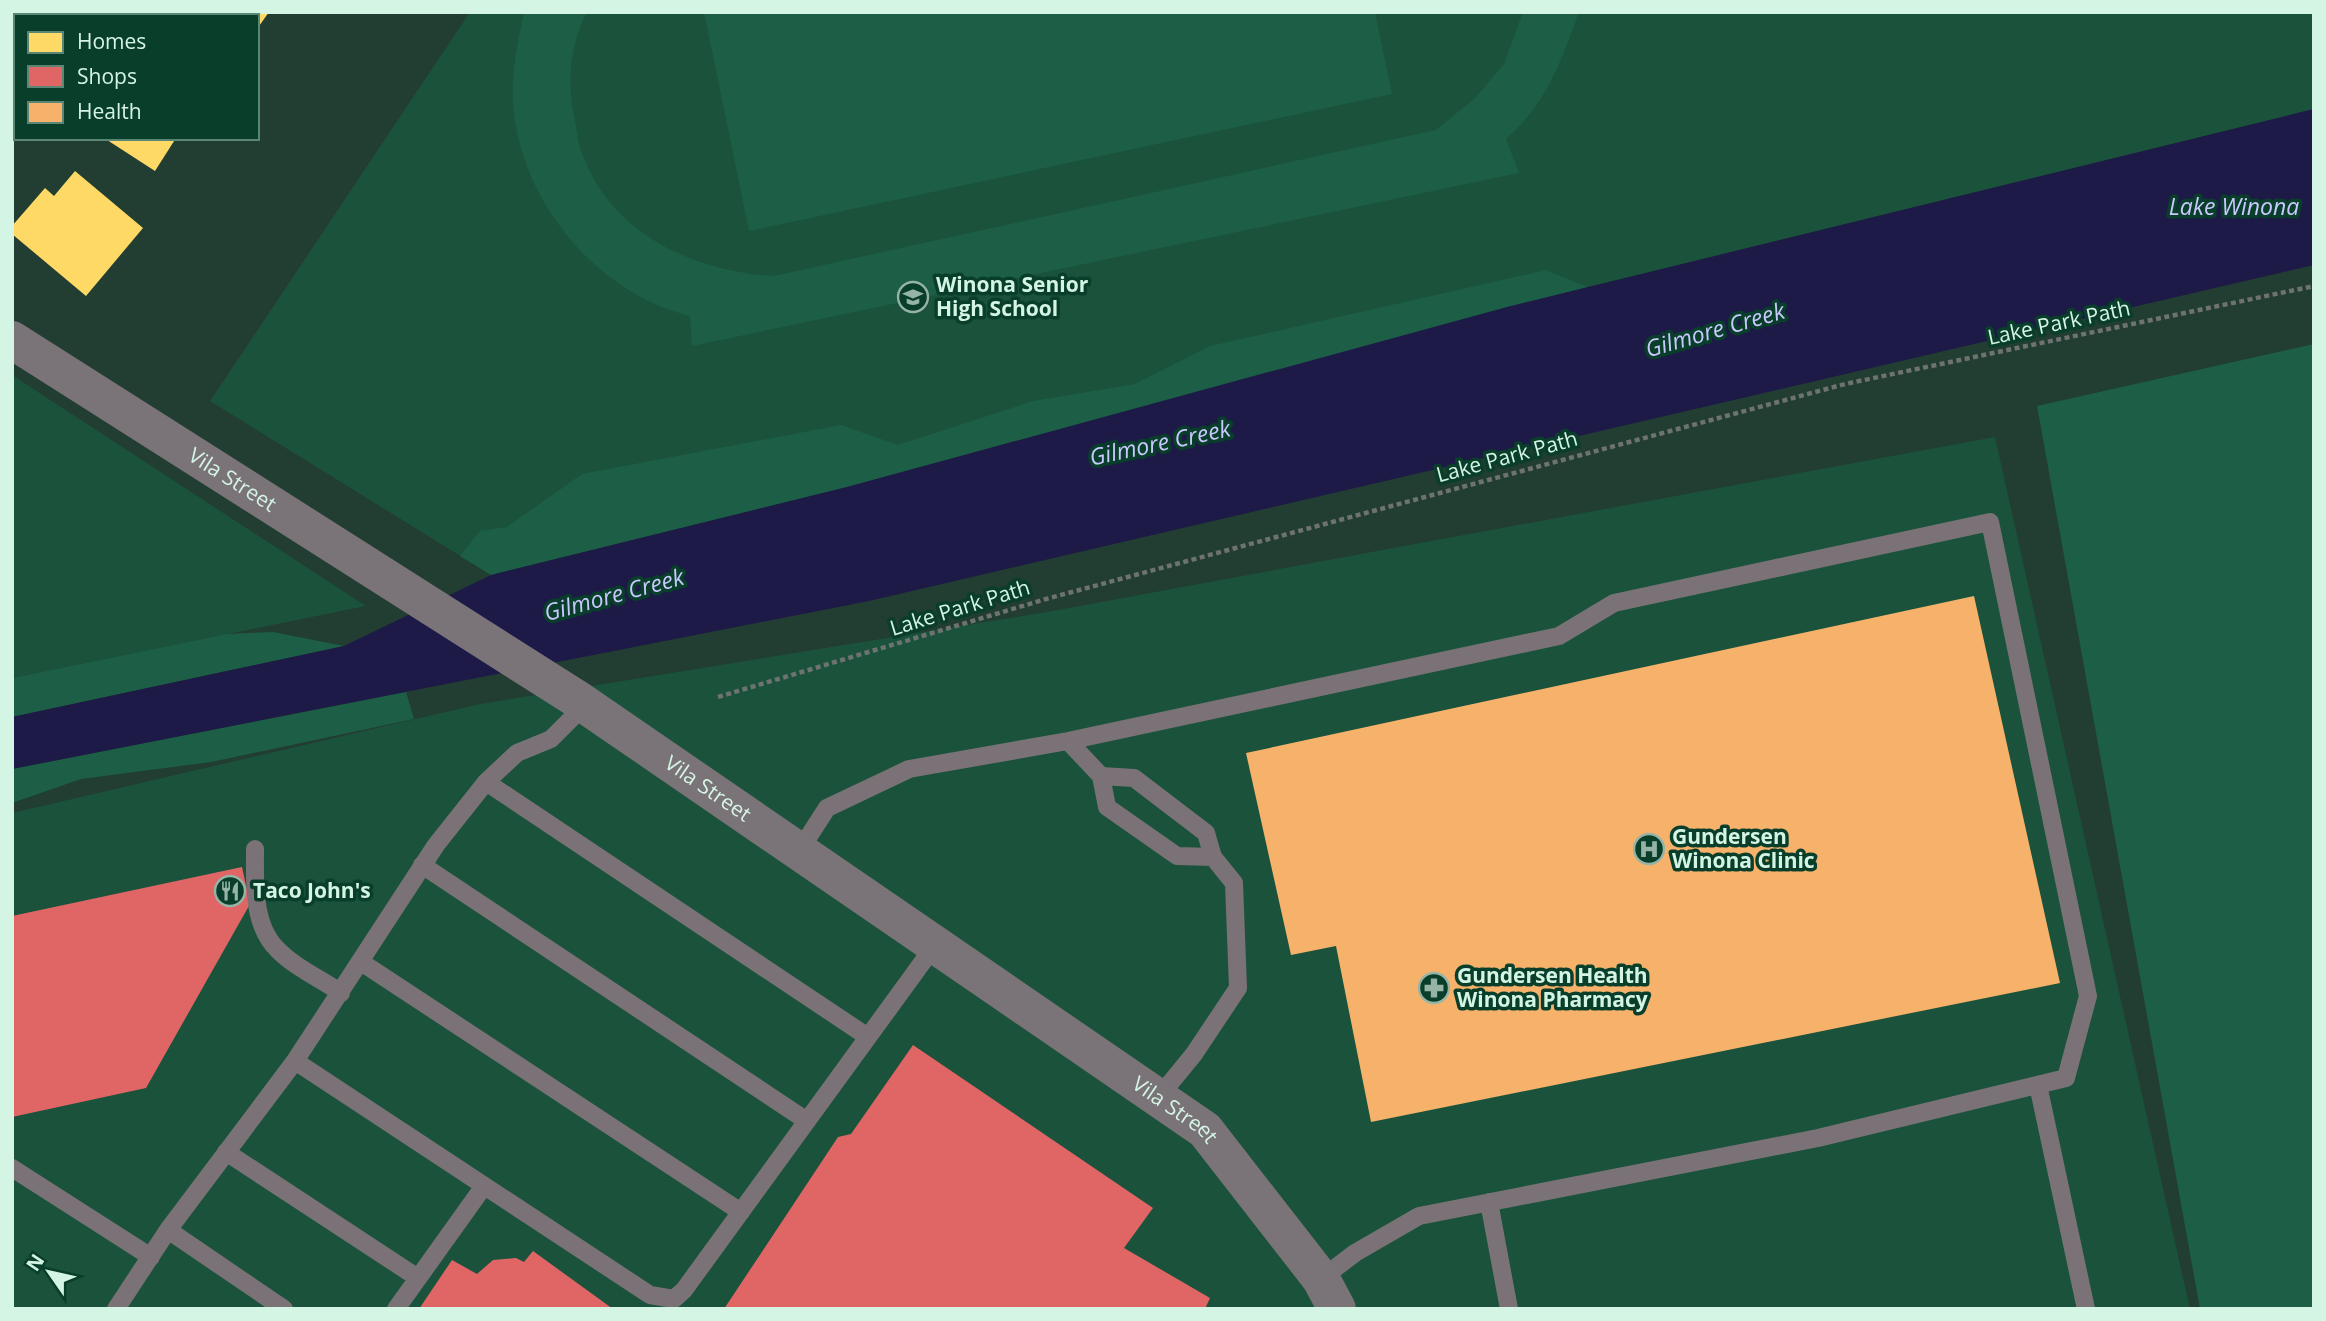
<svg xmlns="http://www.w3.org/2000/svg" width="2326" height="1321" font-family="'Open Sans',sans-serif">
  <rect width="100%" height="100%" fill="#223d32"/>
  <path fill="#1b523c" d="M470 12H2314V109L1507 307 847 487 491 575 210 401Z
    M12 375 366 606 12 678Z
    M1995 437 2190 1309H12V813L480 704 1047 612Z"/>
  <path fill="#1c5f46" d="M524 12H587C570 44 567 81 574 116 577 130 578 146 584 158 614 236 697 272 774 276L1436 130 1474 99 1504 64 1523 12H1579C1561 61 1547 103 1506 139L1519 173 692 346 690 316C596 293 519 200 513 102 511 72 518 42 524 12Z
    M704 12H1375L1392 94 749 231Z
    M1546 270 1587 287 847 487 491 575 460 556 480 531 507 527 582 474 841 425 898 445 1033 401 1135 384 1210 346Z
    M2314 344V1309H2200L2037 406Z
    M273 632 344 646 12 717V678L227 634Z
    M406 692 414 719 211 762 81 779 12 803V769Z"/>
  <path fill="#1d1a47" d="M2314 109V265L869 601 12 769V717L344 646 491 575 847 487 1507 307Z"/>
  <path fill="#ffd966" d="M168 12H269L257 29V16H173Z
    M104 138H176L155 171Z
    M75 171 143 228 86 296 12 234V226L45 188 54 196Z"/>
  <path fill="#e06666" d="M242 867 250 904 146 1088 12 1117V916Z
    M913 1045 1153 1208 1124 1248 1210 1298 1205 1309H724L838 1137 851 1134Z
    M533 1251 613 1309H419L452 1260 477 1274 493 1260 516 1258 524 1262Z"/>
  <path fill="#f6b26b" d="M1974 596 2060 983 1371 1122 1336 946 1291 955 1246 753Z"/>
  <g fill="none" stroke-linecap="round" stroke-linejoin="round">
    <path stroke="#6e7372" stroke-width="4.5" stroke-dasharray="5 3.5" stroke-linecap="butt" d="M718 697 1046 599 1845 384 2314 286"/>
    <path stroke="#7b7278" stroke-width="18" d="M1068 741 1101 776 1107 807 1177 856 1213 857
      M1101 776 1134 778 1206 833 1213 857 1234 883 1238 988 1194 1054 1158 1098
      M486 782 868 1037
      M255 849C255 881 252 924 277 949 294 967 321 979 341 993
      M798 853 827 808 909 769 1068 741 1559 636 1614 603 1990 522 2088 996 2066 1078 1818 1138 1419 1216 1355 1253 1321 1279
      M422 865 807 1121
      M361 962 741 1212
      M295 1061 650 1295 674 1299 684 1290 935 945
      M2038 1085 2086 1309
      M226 1152 418 1278
      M12 1168 151 1257
      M1489 1202 1509 1309
      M168 1230 284 1309
      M116 1309 168 1230 295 1061 436 845 486 782 517 753 551 739 585 705
      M396 1309 484 1186"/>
    <g stroke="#7a7378" stroke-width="38">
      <path d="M46 16 48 12"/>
      <path d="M12 64 16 59"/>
      <path id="s1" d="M12 340 577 699 1205 1130 1321 1279 1337 1309"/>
    </g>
  </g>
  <defs>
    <g id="school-ring" transform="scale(1.575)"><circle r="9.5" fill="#093e2b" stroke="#96b4a6" stroke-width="1.5"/><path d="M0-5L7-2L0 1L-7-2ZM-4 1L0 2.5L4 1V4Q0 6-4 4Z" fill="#96b4a6"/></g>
    <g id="hospital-ring" transform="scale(1.575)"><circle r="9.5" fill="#093e2b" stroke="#96b4a6" stroke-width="1.5"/><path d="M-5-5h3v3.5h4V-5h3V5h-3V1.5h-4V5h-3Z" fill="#96b4a6"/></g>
    <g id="restaurant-ring" transform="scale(1.575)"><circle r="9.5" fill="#093e2b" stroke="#96b4a6" stroke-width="1.5"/><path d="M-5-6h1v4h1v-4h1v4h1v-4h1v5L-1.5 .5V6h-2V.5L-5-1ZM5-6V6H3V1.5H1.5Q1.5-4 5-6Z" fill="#96b4a6"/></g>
    <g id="pharmacy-ring" transform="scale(1.575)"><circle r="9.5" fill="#093e2b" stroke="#96b4a6" stroke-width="1.5"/><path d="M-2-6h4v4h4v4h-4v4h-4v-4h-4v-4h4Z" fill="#96b4a6"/></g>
  </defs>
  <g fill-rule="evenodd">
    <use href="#school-ring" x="913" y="297"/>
    <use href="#hospital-ring" x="1649" y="849"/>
    <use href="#restaurant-ring" x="230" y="891"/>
    <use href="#pharmacy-ring" x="1434" y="988"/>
  </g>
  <g text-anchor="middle" stroke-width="7" stroke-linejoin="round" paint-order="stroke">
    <g font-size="21" font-weight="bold" fill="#d4f4e4" stroke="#093e2b" text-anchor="start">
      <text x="936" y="292">Winona Senior<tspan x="936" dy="24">High School</tspan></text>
      <text x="1672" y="844">Gundersen<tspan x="1672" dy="24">Winona Clinic</tspan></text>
      <text x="253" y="898">Taco John's</text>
      <text x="1457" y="983">Gundersen Health<tspan x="1457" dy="24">Winona Pharmacy</tspan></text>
    </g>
    <g font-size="21" fill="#d4f4e4" stroke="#093e2b">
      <text transform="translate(2059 323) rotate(-12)" y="7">Lake Park Path</text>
      <text transform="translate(1507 457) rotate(-15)" y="7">Lake Park Path</text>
      <text dy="7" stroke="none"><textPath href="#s1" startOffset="261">Vila Street</textPath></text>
      <text transform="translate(960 608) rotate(-17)" y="7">Lake Park Path</text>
      <text dy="7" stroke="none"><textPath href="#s1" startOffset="828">Vila Street</textPath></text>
      <text dy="7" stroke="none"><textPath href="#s1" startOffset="1395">Vila Street</textPath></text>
    </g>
    <g font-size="23" font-style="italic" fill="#c9c9fd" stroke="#093e2b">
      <text x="2234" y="215">Lake Winona</text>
      <text transform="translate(1715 330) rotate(-16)" y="8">Gilmore Creek</text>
      <text transform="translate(1160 443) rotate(-12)" y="8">Gilmore Creek</text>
      <text transform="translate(614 595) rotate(-15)" y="8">Gilmore Creek</text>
    </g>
  </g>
  <rect width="2326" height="1321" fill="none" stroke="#d4f4e4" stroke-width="28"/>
  <rect x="14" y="14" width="245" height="126" fill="#093e2b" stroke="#5a8775" stroke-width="2"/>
  <rect x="28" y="32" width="35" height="21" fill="#ffd966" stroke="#5a8775" stroke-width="2"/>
  <text x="77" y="49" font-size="21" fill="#d4f4e4">Homes</text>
  <rect x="28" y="66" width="35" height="21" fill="#e06666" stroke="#5a8775" stroke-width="2"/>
  <text x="77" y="84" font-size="21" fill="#d4f4e4">Shops</text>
  <rect x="28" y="102" width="35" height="21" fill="#f6b26b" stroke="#5a8775" stroke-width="2"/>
  <text x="77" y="119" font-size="21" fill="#d4f4e4">Health</text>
  <g transform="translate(49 1272) rotate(304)" stroke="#093e2b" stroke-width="5" paint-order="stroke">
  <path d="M0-5L12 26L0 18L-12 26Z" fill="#d4f4e4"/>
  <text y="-10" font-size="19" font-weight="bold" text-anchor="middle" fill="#d4f4e4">N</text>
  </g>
</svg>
